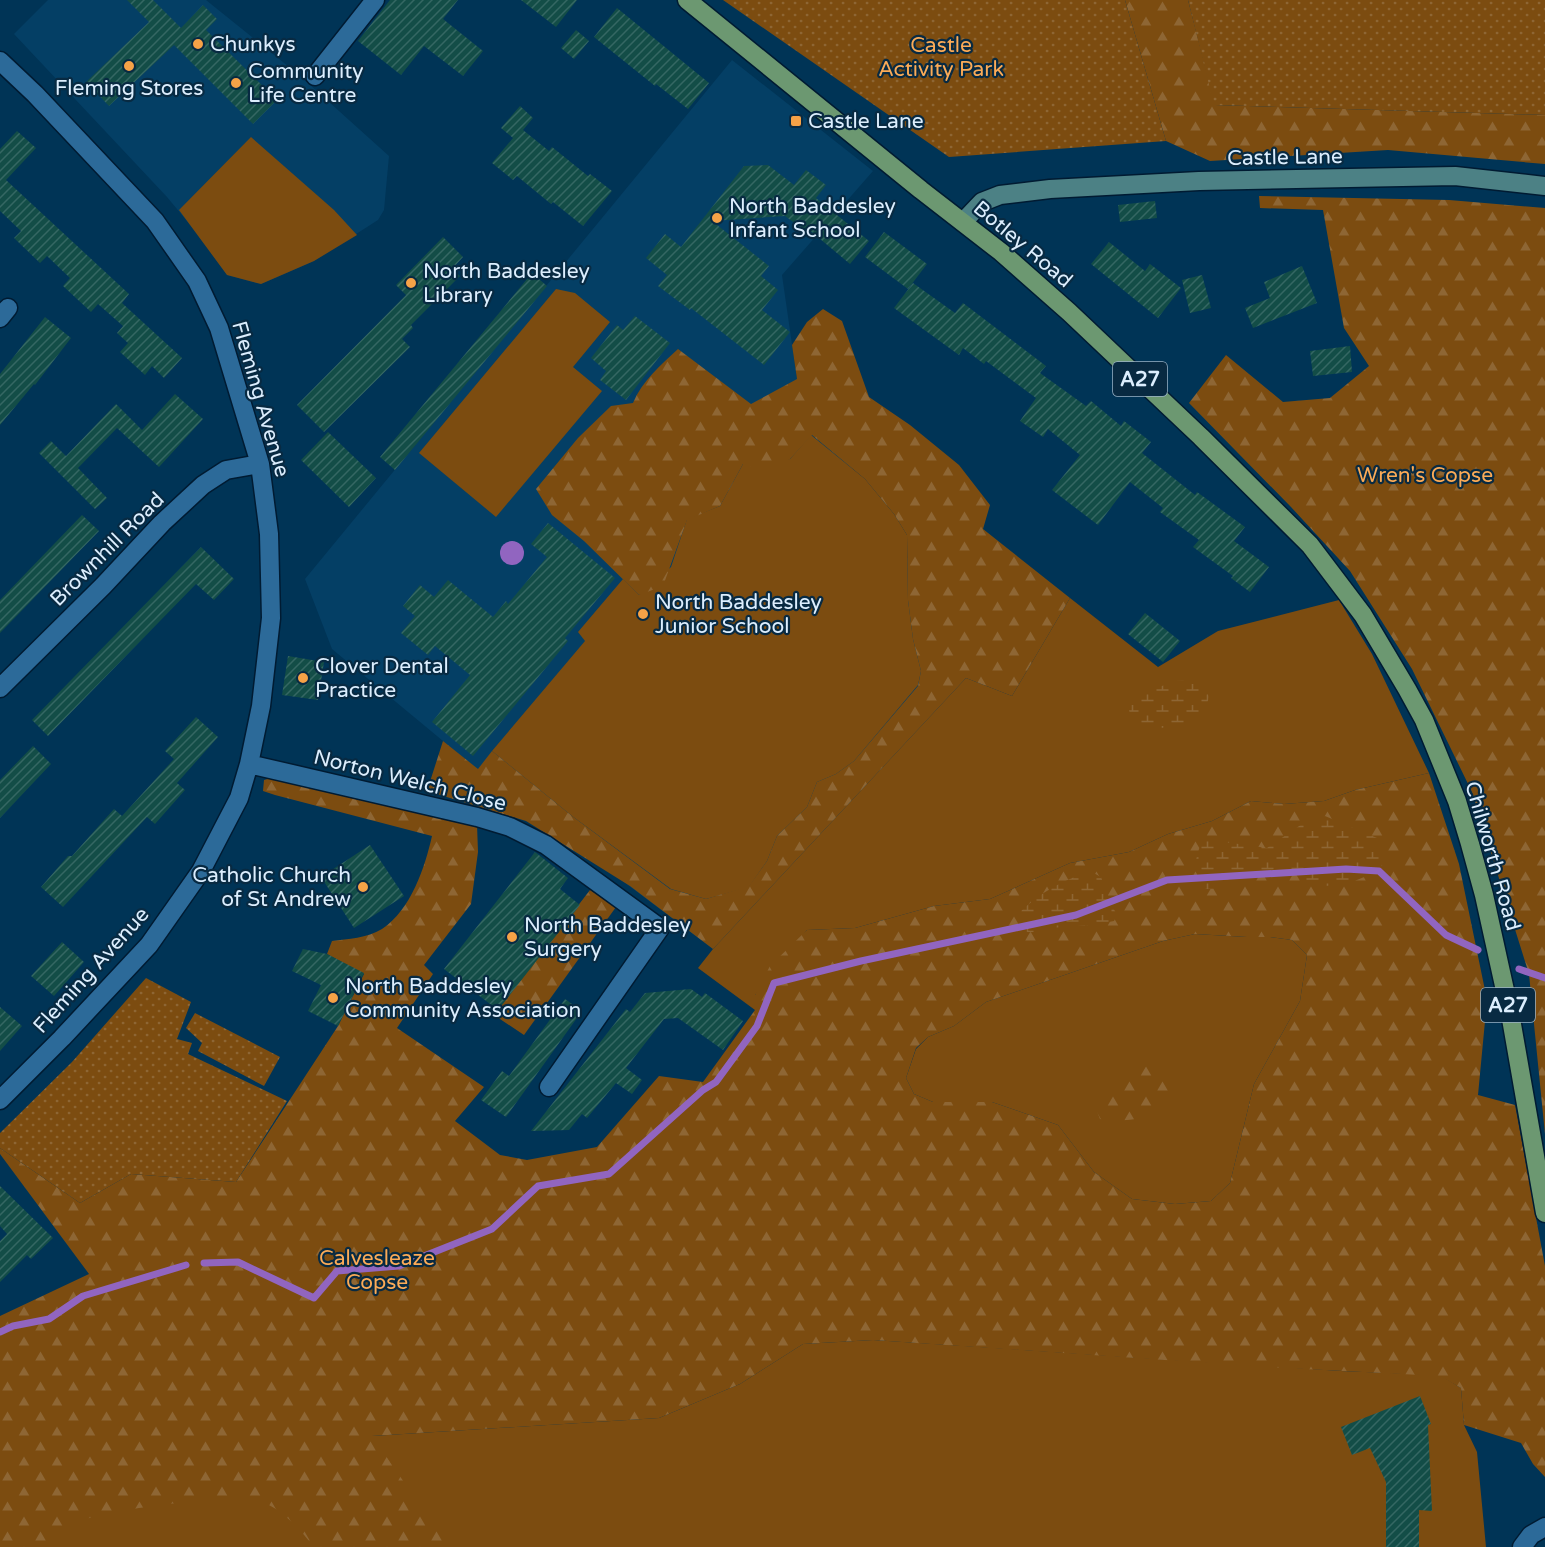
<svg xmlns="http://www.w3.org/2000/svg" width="1545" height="1547" font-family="'Varela Round',sans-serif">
  <defs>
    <pattern id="forest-firs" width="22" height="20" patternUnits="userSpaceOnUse" patternTransform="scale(1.5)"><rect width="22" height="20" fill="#7c4c10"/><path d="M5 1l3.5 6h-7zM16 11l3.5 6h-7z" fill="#8e6634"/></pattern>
    <pattern id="wetland-marsh" width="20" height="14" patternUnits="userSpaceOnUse" patternTransform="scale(1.5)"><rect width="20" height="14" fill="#7c4c10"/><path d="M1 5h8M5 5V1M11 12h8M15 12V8" fill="none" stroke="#8e6634"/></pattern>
    <pattern id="park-dots" width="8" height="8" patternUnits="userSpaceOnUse" patternTransform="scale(1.5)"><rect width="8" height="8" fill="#7c4c10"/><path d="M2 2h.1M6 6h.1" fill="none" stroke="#8e6634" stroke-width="1.8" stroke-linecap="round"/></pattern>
    <pattern id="building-hatch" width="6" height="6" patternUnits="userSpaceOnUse" patternTransform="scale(1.5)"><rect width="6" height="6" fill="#134d47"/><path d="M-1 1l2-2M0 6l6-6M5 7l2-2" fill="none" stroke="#356763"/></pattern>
  </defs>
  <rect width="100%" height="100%" fill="#003456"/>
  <path fill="#043f65" d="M48 0H206L299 75 389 156 384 210 378 220 314 261 261 284 227 275 196 232 167 197 14 34Z
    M732 60 873 171 782 275 797 379 975 668 713 949 507 794 332 649 305 579Z"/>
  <path fill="#7c4c10" d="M251 137 334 210 357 235 314 261 261 284 227 275 179 210Z
    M556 289 575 293 610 322 573 367 602 391 496 517 419 453Z
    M811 435 865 479 894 514 907 535 908 600 913 639 921 671 918 685 854 761 836 774 817 782 807 807 777 836 767 861 749 887 706 899 671 889 572 816 492 751 585 641 578 632 623 579 639 595 671 567 687 519 720 506 743 464 790 459Z
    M1070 598 1158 667 1218 631 1339 600 1372 654 1429 773 1355 790 1324 801 1284 804 1251 801 1212 821 1168 834 1129 852 1070 863 990 899 934 906 855 928 807 930 755 995V1010L698 968 713 949 966 678 1012 696Z
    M1195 934 1247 937H1270L1292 940 1307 955 1300 1001 1254 1084 1230 1183 1211 1201 1175 1204 1132 1199 1094 1172 1058 1125 992 1102H933L914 1094 906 1078 916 1049 928 1037 954 1026 986 1002 1163 941Z
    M873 1340 1341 1371 1440 1375 1461 1388 1464 1425 1477 1452 1486 1547H15L22 1534 372 1436 659 1418 740 1384 803 1344Z"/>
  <path fill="url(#forest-firs)" fill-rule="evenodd" d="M1125 0H1188L1215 105 1545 115V164L1388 150 1210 161 1166 141Z
    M1259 196 1449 200 1545 208V1134L1529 974 1472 792 1412 669 1350 571 1291 507 1189 403 1226 355 1283 402 1330 398 1369 366 1344 328 1323 210 1260 208Z
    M823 309 842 321 869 397 910 425 959 465 990 505 983 529 1070 598 1012 696 966 678 713 949 630 886 526 821 427 791 443 741 478 769 492 751 572 816 670 889 706 899 749 886 767 861 777 836 807 807 817 782 836 774 854 761 918 686 921 671 913 639 908 600 907 535 894 514 865 479 812 435 790 459 766 472 743 464 720 506 687 520 663 586 639 595 584 541 552 515 536 489 578 438 611 406 633 403C642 381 661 365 678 349L751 404 797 379 792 345 807 322Z
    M1429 773 1459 864 1487 1000 1478 1095 1515 1105 1545 1266V1477L1533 1464 1521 1443 1464 1425 1461 1388 1440 1376 1266 1367 873 1340 803 1344 740 1384 659 1418 372 1436 449 1547H314C301 1531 287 1514 267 1504 240 1491 97 1510 70 1525 61 1530 54 1540 46 1547H0V1316L89 1274 0 1154V1148L80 1203 131 1174 236 1182 338 1026 364 974 327 954 332 941C348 939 367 938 382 929 411 910 425 867 432 836L275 795 263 791 264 780 275 777 477 825 478 852 471 904 424 965 433 974 397 1028 484 1087 455 1121 500 1155 527 1160 597 1147 659 1076 703 1082 755 1010V995L770 966 807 930 855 928 934 906 990 899 1070 863 1129 852 1168 834 1212 821 1251 801 1284 804 1324 801 1355 790ZM1195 934 1247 937H1270L1292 940 1307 955 1300 1001 1254 1084 1230 1183 1211 1201 1175 1204 1132 1199 1094 1172 1058 1125 992 1102H933L914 1094 906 1078 916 1048 928 1037 954 1026 986 1002 1163 941Z
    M590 890 616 907 524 1035 494 1015Z
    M1149 1065 1165 1066C1176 1082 1172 1094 1165 1110 1143 1119 1124 1123 1100 1119L1095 1106 1101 1093 1130 1074Z"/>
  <path fill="url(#wetland-marsh)" d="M1190 680 1206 688 1209 697 1204 714C1186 726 1152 734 1132 722L1128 706 1131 697 1176 681Z
    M1325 816 1377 838 1384 860 1379 871 1347 884 1314 887 1294 872 1242 875 1226 889H1206C1191 871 1195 858 1203 839L1267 848 1305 822Z
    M1090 871 1101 877 1110 902 1117 915 1114 921C1096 925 1079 926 1061 927 1049 928 1040 933 1027 932L1021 911C1041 892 1064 880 1090 871Z"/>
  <path fill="url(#park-dots)" d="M723 0H1125L1166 141 949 157Z
    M1188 0H1545V115L1214 105Z
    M146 978 191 1002 177 1039 192 1043 188 1054 287 1101 236 1182 131 1174 80 1203 0 1148V1133L72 1062Z
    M195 1013 280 1057 264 1086 198 1051 202 1043 186 1028Z"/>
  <path fill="#9165c0" d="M500 553a12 12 0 1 1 24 0a12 12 0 1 1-24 0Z"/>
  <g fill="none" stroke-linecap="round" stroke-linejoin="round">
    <path stroke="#9165c0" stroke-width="7" d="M1519 969 1545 978
      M204 1263 238 1262 314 1298 337 1271 399 1266 492 1229 538 1186 609 1174 703 1090 716 1082 757 1026 774 983 861 961 1076 915 1167 880 1346 869 1379 871 1446 935 1478 950
      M0 1332 13 1326 49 1319 83 1296 186 1265"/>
  </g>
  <path fill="url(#building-hatch)" d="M127 0H153L181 28 203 5 217 19 206 30 277 100 253 124 174 45 109 106 86 82 149 22Z
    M390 0H458L443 19 483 51 463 76 424 46 401 75 358 41Z
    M521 0H577L556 27Z
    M617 8 709 83 688 109 656 84 655 86 594 37Z
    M576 30 589 41 574 59 561 48Z
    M520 106 533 118 523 130 549 151 552 147 588 176 590 174 612 191 583 226 553 202 551 204 517 176 513 180 492 163 513 138 501 128Z
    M17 131 36 148 6 180 129 294 122 303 182 358 164 378 152 366 145 375 120 352 128 343 117 333 123 326 98 304 91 312 63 286 70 278 47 256 40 263 14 238 21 231 0 211V149Z
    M768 165 794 185 806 170 826 185 816 198 869 241 850 264 807 228 805 231 785 216 712 221 769 266 761 276 778 290 762 310 790 332 764 365 691 308 690 310 658 286 667 275 646 258 665 234 681 247 744 166Z
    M1155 201 1157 218 1120 222 1118 205Z
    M884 232 927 264 908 289 865 257Z
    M443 237 463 257 452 269 460 276 411 325 413 328 402 339 410 347 324 432 297 405 406 295 396 285Z
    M1109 242 1145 271 1150 264 1181 288 1158 318 1091 264Z
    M1302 266 1317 303 1253 328 1245 308 1270 298 1264 282Z
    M532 273 547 286 395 470 380 457Z
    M1202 275 1211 308 1190 313 1182 280Z
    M913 283 955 313 963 303 1046 366 1040 373 1086 406 1091 401 1121 426 1124 421 1151 442 1142 453 1195 495 1197 492 1245 527 1234 541 1269 567 1250 592 1231 578 1233 576 1193 547 1199 540 1160 512 1163 508 1130 482 1098 525 1052 490 1080 455 1048 429 1043 437 1020 421 1036 398 986 361 984 364 963 348 959 355 894 308Z
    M635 316 670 343 626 400 600 380 606 371 591 358 617 325 623 330Z
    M45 317 71 338 35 385 34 384 0 425V374Z
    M1350 346 1352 372 1313 376 1310 351Z
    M175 394 203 419 159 467 117 428 78 468 107 498 95 509 39 453 51 441 66 456 116 404 142 430Z
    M328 432 376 478 349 507 301 460Z
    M82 515 99 531 0 633V600Z
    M548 523 615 578 565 638 568 641 473 756 432 722 470 675 435 646 428 655 401 633 415 616 403 606 420 585 434 597 448 580 493 617 506 601 508 604 547 557 531 544Z
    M201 547 234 579 214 600 196 584 48 736 32 720Z
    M1145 613 1180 641 1163 662 1128 634Z
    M288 656 324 662 318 700 282 695Z
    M196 717 218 737 177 783 185 790 155 824 147 817 63 907 41 887 68 856H72L114 809 122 816 174 759 165 751Z
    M33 746 51 764 0 818V780Z
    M370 845 404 896 354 928 321 877Z
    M535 852 568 878 560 889 580 905 498 1010 444 969Z
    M62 942 84 962 54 996 31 976Z
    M303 949 327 954 364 973 338 1026 308 1011 321 985 292 971Z
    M691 989 702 997 705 993 743 1021 723 1050 678 1018 664 1019 626 1068 642 1080 632 1094 616 1083 587 1118 582 1114 569 1130 531 1131 626 1009 630 1012 645 993Z
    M565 999 582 1011 506 1117 481 1100 502 1071 509 1076Z
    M0 1007 22 1026 0 1051Z
    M0 1186 53 1238 31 1259 27 1255 0 1282V1241L7 1234 0 1226Z
    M1420 1396 1431 1424 1428 1425 1432 1511 1419 1510V1547H1386V1482L1370 1448 1352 1455 1341 1427Z"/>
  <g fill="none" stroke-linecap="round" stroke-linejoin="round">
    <g stroke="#001b32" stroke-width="21">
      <path id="street" d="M0 61 35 94 155 221 197 281 219 328 260 464 269 534 271 618 261 706 249 764 239 798 201 871 149 945 62 1038 0 1100
        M315 76 375 0
        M0 318 8 308
        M0 688 103 586 162 523 203 485 226 470 260 464
        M249 764 477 817 510 827 546 845 660 928 549 1087
        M1522 1547 1531 1535 1545 1527"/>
    </g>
    <g stroke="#001b32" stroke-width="21">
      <path id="secondary" d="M963 222 982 202 1000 195 1050 189 1199 181 1455 176 1545 186"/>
    </g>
    <g stroke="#001b32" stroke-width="21">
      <path id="primary" d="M687 0 921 190 1001 252 1069 312 1201 437 1310 545 1363 615 1407 689 1424 720 1457 801 1470 844 1484 895 1510 1013 1545 1213"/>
    </g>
    <use href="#street" stroke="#2c6a99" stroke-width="18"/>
    <use href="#secondary" stroke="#4c8185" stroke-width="18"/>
    <use href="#primary" stroke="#6c9871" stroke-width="18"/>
  </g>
  <g fill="#f6a247" stroke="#082a42" stroke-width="2">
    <circle cx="198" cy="44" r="6"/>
    <circle cx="129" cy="66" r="6"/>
    <circle cx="236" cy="83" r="6"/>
    <rect x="790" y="115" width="12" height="12" rx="3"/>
    <circle cx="717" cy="218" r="6"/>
    <circle cx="411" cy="283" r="6"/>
    <circle cx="643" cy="614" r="6"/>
    <circle cx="303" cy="678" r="6"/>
    <circle cx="363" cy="887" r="6"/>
    <circle cx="512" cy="937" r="6"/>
    <circle cx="333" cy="998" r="6"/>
  </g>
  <g text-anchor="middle" stroke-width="4.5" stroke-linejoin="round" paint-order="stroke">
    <g fill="#082a42" stroke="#9cb3c6" stroke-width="1.5">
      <rect x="1113" y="362" width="54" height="34" rx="4.5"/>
      <rect x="1481" y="988" width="54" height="34" rx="4.5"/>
    </g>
    <g font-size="20" font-weight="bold" fill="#dceefe">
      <text x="1140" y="386">A27</text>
      <text x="1508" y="1012">A27</text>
    </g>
    <g font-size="21" fill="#dceefe" stroke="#082a42" text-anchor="start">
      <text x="210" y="51">Chunkys</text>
      <text x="248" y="78">Community<tspan x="248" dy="24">Life Centre</tspan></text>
      <text x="129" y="95" text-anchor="middle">Fleming Stores</text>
      <text x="808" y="128">Castle Lane</text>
      <text x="729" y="213">North Baddesley<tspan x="729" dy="24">Infant School</tspan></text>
      <text x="423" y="278">North Baddesley<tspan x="423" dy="24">Library</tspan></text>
      <text x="655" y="609">North Baddesley<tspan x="655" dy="24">Junior School</tspan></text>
      <text x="315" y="673">Clover Dental<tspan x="315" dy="24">Practice</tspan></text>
      <text x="351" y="882" text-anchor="end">Catholic Church<tspan x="351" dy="24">of St Andrew</tspan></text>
      <text x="524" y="932">North Baddesley<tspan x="524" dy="24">Surgery</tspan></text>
      <text x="345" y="993">North Baddesley<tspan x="345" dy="24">Community Association</tspan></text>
    </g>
    <g font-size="21" fill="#fbab57" stroke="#082a42">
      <text x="941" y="52">Castle<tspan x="941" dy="24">Activity Park</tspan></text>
      <text x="1425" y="482">Wren's Copse</text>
      <text x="377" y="1265">Calvesleaze<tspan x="377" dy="24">Copse</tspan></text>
    </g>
    <g font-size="21" fill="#dceefe" stroke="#082a42">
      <text transform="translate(1285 157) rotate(-1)" y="7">Castle Lane</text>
      <text transform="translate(1023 244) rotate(40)" y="7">Botley Road</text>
      <text transform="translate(261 399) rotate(74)" y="7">Fleming Avenue</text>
      <text transform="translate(107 549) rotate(-45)" y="7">Brownhill Road</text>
      <text transform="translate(410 780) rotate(14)" y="7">Norton Welch Close</text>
      <text transform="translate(1493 856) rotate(74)" y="7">Chilworth Road</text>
      <text transform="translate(91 970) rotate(-48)" y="7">Fleming Avenue</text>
    </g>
  </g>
</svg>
